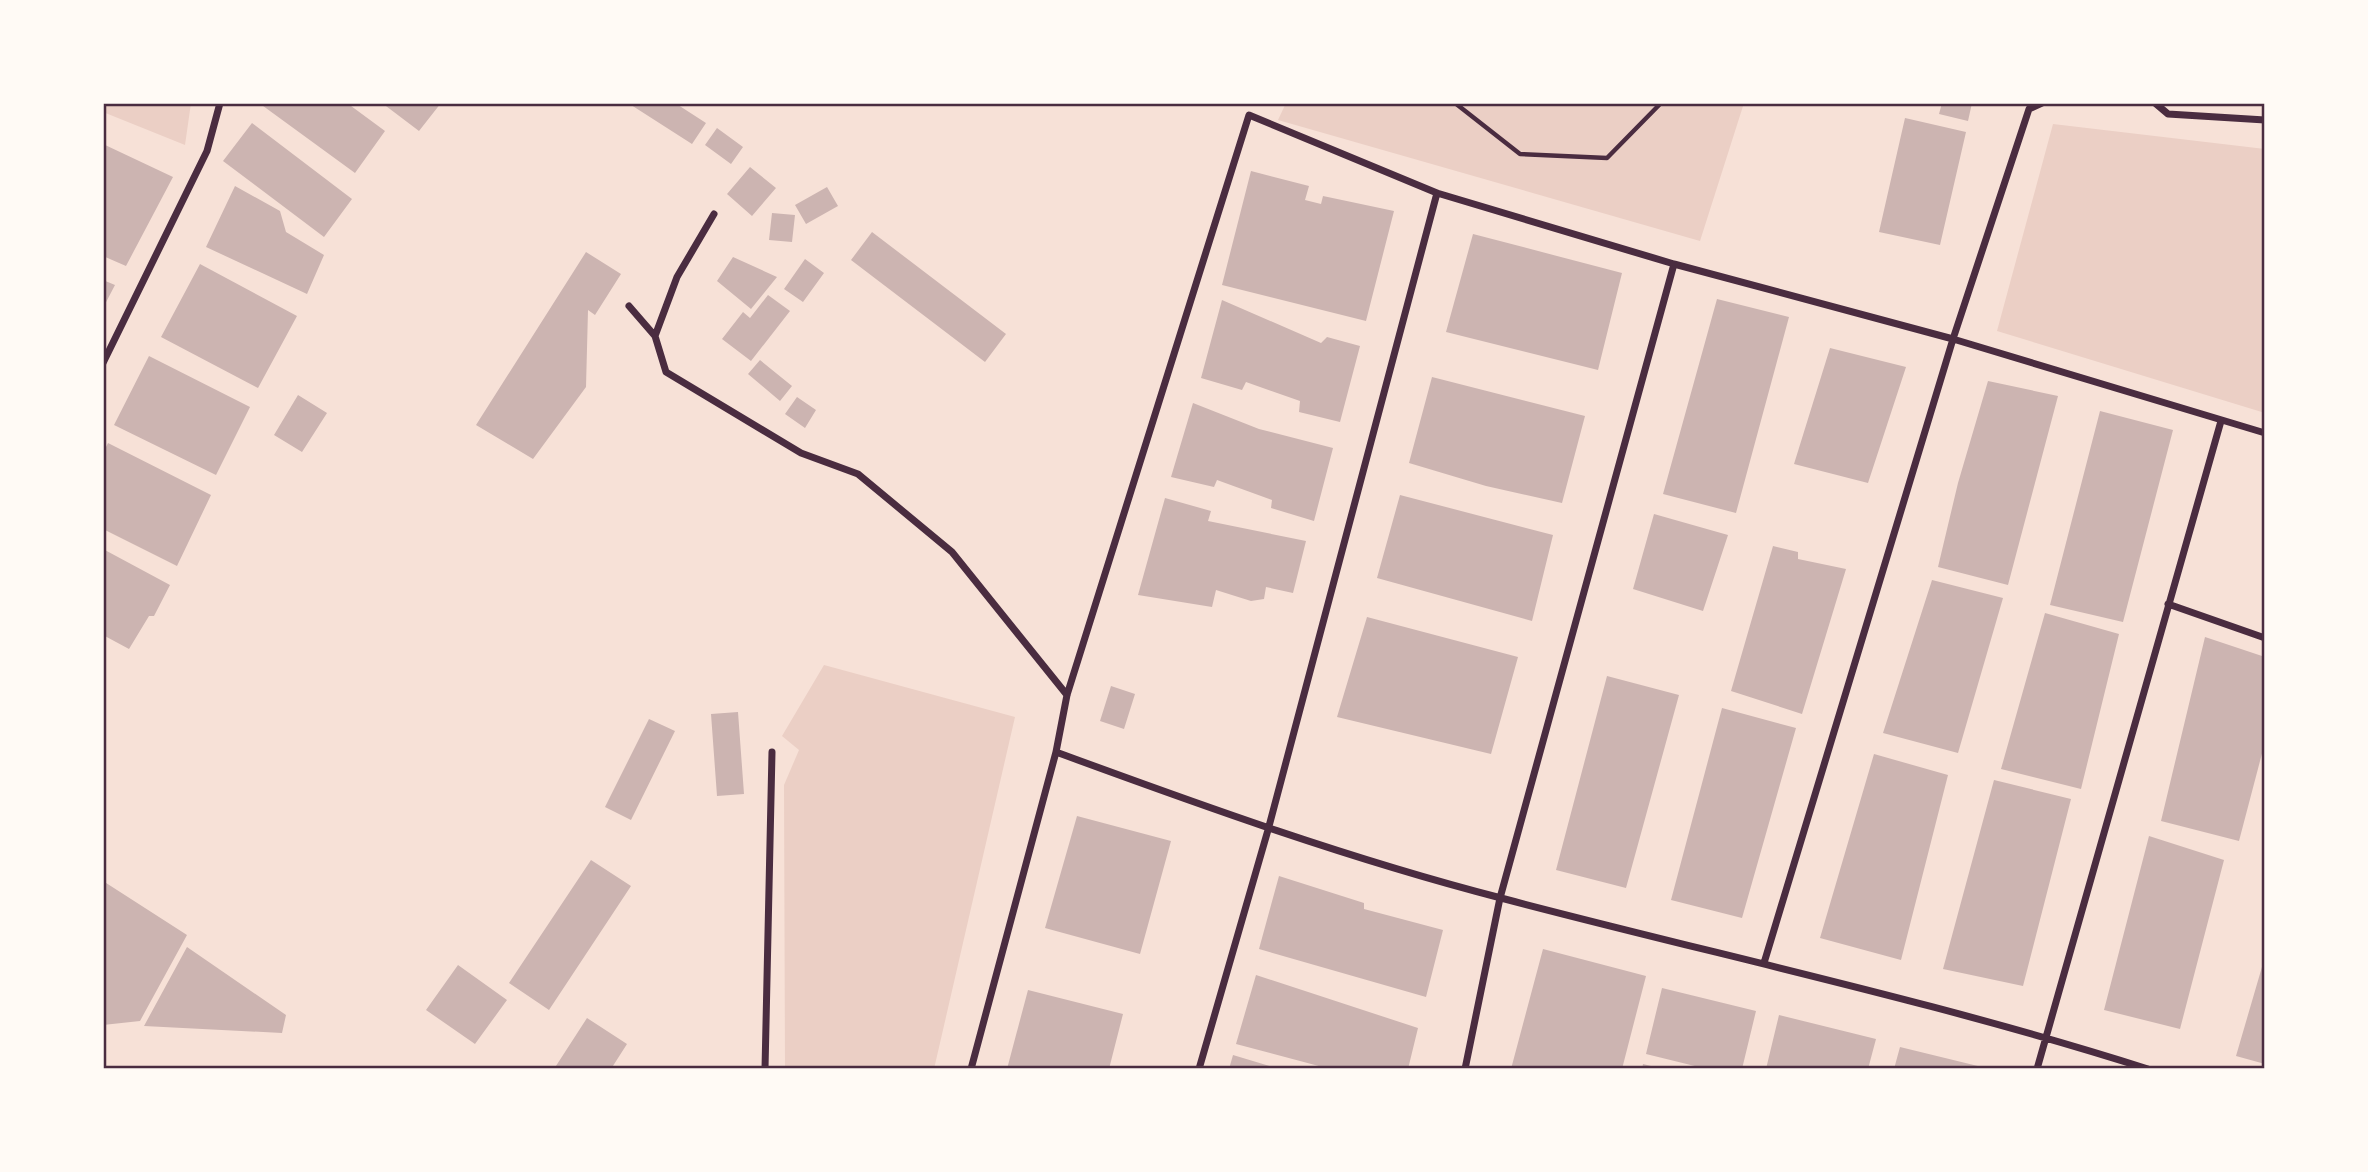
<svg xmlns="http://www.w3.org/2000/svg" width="2368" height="1172" font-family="Ubuntu,sans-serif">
  <rect width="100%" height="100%" fill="#f7e1d7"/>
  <path fill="#ebcfc5" d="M103 103H191L185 145 103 112Z
    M1286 103H1744L1700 241 1278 120Z
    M2053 124 2265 149V413L1997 331Z
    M824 665 1015 717 934 1069H785L784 785 799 750 782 736Z"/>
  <path fill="#ccb4b1" d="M259 103H347L385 131 355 173Z
    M382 103H441L419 131Z
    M628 103H675L706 123 692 144Z
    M1942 103H1972L1968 121 1939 114Z
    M1905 118 1966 132 1940 245 1879 232Z
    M252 123 352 199 324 237 223 161Z
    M717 128 743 147 731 164 705 145Z
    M103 144 173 177 126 266 103 256Z
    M750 167 776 188 752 216 727 194Z
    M1251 171 1309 186 1305 200 1321 204 1323 196 1394 211 1366 321 1222 285Z
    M235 186 280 211 286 232 324 255 307 294 206 247Z
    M827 187 838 206 806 224 795 205Z
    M772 213 795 215 792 242 769 240Z
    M872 232 1006 334 985 362 851 260Z
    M1473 234 1622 273 1598 370 1446 332Z
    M586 252 621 274 595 315 588 310 586 387 533 459 476 425Z
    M733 257 777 277 751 309 717 281Z
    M805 259 824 273 803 302 784 289Z
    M200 264 297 316 258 388 161 337Z
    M103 280 115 285 103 308Z
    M768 295 790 311 751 361 722 339 743 312 750 318Z
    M1717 299 1789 317 1736 513 1663 494Z
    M1222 300 1321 343 1327 337 1360 346 1340 422 1299 412 1300 401 1246 382 1242 390 1201 378Z
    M1830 348 1906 367 1868 483 1794 464Z
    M149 356 250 407 216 475 114 425Z
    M760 360 792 386 780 401 748 374Z
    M1432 377 1585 416 1562 503 1486 486 1409 463Z
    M1988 381 2058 396 2008 585 1938 567 1958 483Z
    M298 395 327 413 302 452 274 435Z
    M797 397 816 410 805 428 785 414Z
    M1193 403 1259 429 1333 448 1314 521 1271 508 1272 500 1217 480 1214 487 1171 477Z
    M2100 411 2173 430 2123 622 2050 605Z
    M108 443 211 495 177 566 103 529V453Z
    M1400 495 1553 535 1532 621 1377 578Z
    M1165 498 1211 511 1208 521 1306 541 1293 593 1266 587 1264 599 1251 601 1216 590 1212 607 1138 595Z
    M1654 514 1728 535 1703 611 1633 589Z
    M1773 546 1798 552V559L1846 569 1802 714 1731 691Z
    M103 549 170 585 154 616H149L129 649 103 635Z
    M1932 580 2003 598 1958 753 1883 733Z
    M2045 613 2119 634 2081 789 2001 769Z
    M1367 617 1518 657 1491 754 1337 717Z
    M2205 637 2265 657V742L2239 841 2161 821Z
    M1607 676 1679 695 1626 888 1556 870Z
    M1111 686 1135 694 1124 729 1100 721Z
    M1722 708 1796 728 1742 918 1671 900Z
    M738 712 744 794 717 796 711 714Z
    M649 719 675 731 631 820 605 807Z
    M1874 754 1948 775 1901 960 1820 938Z
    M1994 780 2071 799 2023 986 1943 969Z
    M1077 816 1171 841 1140 954 1045 928Z
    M2149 836 2224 860 2180 1029 2104 1010Z
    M591 860 631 886 549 1010 509 983Z
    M1279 876 1364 903V909L1443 930 1426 997 1259 949Z
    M103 881 187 935 140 1021 103 1025Z
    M187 947 286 1015 282 1033 144 1026Z
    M1543 949 1646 976 1622 1069H1511Z
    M2264 960H2265V1064L2236 1056Z
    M458 965 507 1000 475 1044 426 1010Z
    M1256 975 1418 1028 1408 1069H1330L1236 1044Z
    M1662 988 1756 1011 1742 1069H1707L1646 1054Z
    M1028 990 1123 1014 1109 1069H1007Z
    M1779 1015 1876 1039 1868 1069H1766Z
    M587 1018 627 1044 611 1069H554Z
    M1900 1047 1986 1068V1069H1894Z
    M1233 1055 1276 1068V1069H1229Z
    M1643 1064 1659 1068V1069H1642Z"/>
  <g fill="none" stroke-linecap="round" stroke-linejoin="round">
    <path stroke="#4a2c40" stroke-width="4.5" d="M1455 103 1520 154 1607 158 1661 103"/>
    <path stroke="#4a2c40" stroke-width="7" d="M2155 103 2168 114 2265 120
      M714 214 677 277 655 336 666 372 801 453 858 474 952 552 1067 695
      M629 306 655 336
      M103 363 207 151 220 103
      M2168 604 2265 638
      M1056 752C1203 806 1350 859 1501 898 1717 955 1935 1001 2148 1069
      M1764 963 1953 339 2029 109 2042 103
      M765 1069 772 752
      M971 1069 1056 752 1067 695 1249 115 1437 193 1674 264 1953 339 2265 433
      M1199 1069 1268 830 1437 193
      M1465 1069 1500 898 1674 264
      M2037 1069 2221 421"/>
  </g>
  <rect width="2368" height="1172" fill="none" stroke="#fffaf5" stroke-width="210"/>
  <rect x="105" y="105" width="2158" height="962" fill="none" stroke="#4a2c40" stroke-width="2.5"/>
</svg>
